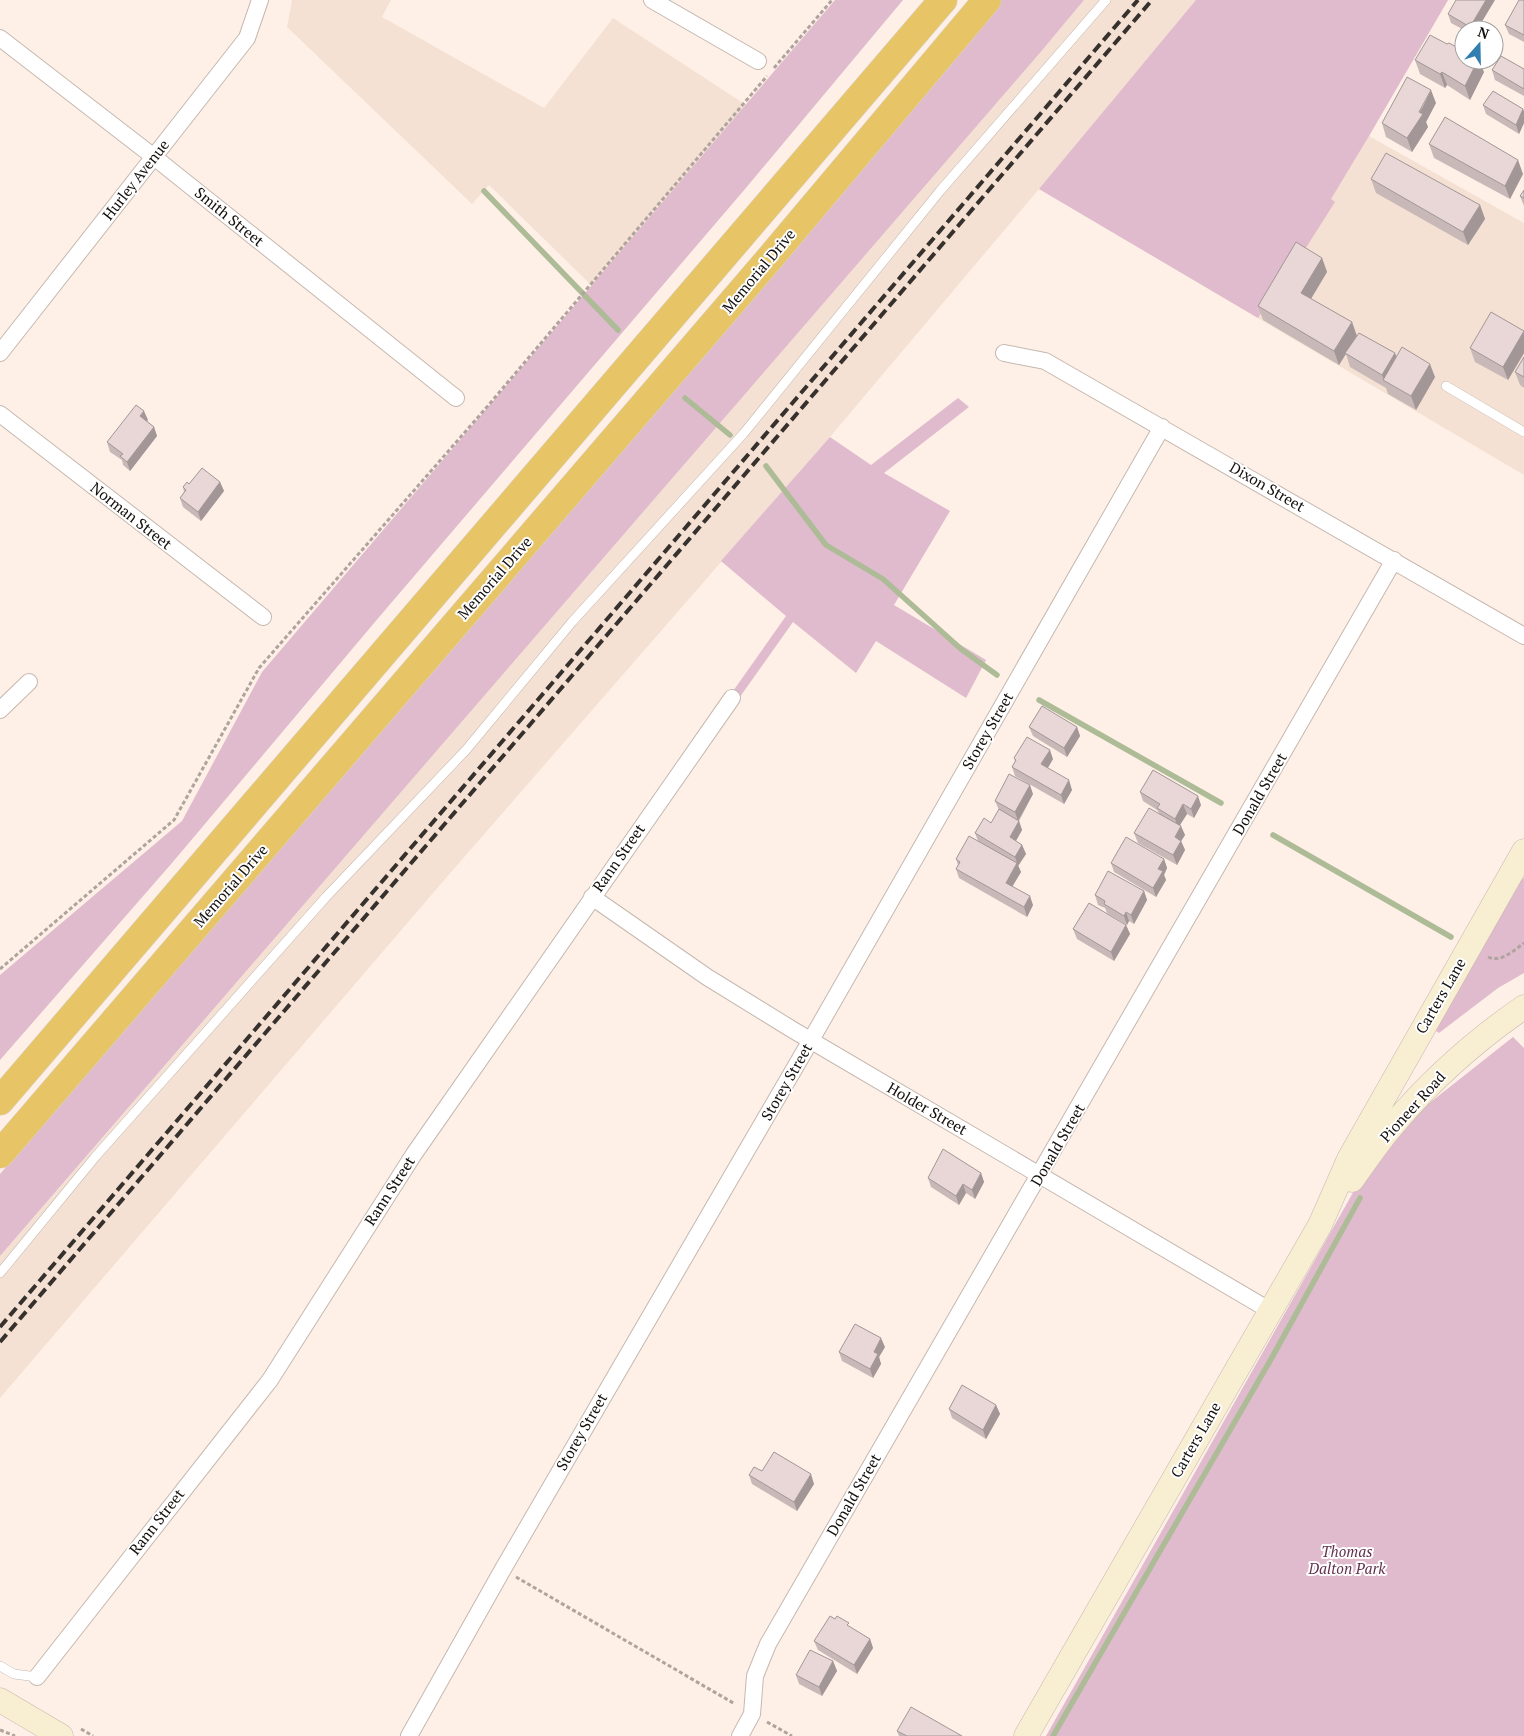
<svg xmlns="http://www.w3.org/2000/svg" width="1524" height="1736" font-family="'PT Serif',serif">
  <rect width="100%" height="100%" fill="#fef0e7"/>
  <path fill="#f4e1d3" d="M292 0H391L382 17 544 108 613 18 746 105 592 286 489 185 472 204 287 27Z
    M1084 0H1448L1369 136 1524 223V475L1039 189 830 437 446 878 0 1398V1256L1039 54Z"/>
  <path fill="#dfbbcd" d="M835 0H903L745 189 380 616 172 863 0 1060V975L182 821 262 672Z
    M1000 0H1084L1039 54 0 1256V1174Z
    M1196 0H1448L1369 136 1331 199 1335 202 1302 254 1298 252 1258 318 1039 189Z
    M958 398 969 407 884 473 950 511 894 605 986 660 966 698 876 641 856 673 793 622 737 701 731 694 786 616 721 561 830 437 871 465Z
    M1524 878V973L1498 988 1439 1033 1435 1030 1519 881Z
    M1513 1037 1524 1048V1736H1046L1359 1182 1413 1116Z"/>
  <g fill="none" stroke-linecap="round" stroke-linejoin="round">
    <path stroke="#adbb97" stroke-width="5.5" d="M484 191 618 330
      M685 398 730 435
      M766 466 826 545 883 579 961 649 997 675
      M1039 700 1221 803
      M1273 835 1451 937
      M1053 1736 1270 1361 1360 1198"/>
    <g stroke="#c5b8af" stroke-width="10">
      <path id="lane" d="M1446 386 1524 432
        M0 1273 96 1156 326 897 466 750 572 622 744 433 940 191 1106 0
        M0 1666 14 1674 37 1677"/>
    </g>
    <g stroke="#c5b8af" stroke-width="18">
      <path id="street" d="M652 0 758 61
        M0 38 154 157 456 398
        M0 353 247 38 260 0
        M1004 353 1045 361 1524 636
        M0 414 263 617
        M0 710 29 682
        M592 897 707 977 793 1030 1269 1310
        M37 1677 270 1380 414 1154 732 698
        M409 1736 503 1569 811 1040 1162 427
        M740 1736 752 1714 755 1676 768 1644 1394 560"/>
    </g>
    <g stroke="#c5b8af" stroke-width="25">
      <path id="secondary" d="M1352 1180C1365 1162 1378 1142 1393 1125 1431 1080 1476 1040 1524 1007
        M0 1700 61 1736
        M1026 1736 1320 1225 1349 1159 1524 851"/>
    </g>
    <g stroke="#d5d4d3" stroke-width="29">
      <path id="highway" d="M0 1101 943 0
        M0 1154 765 264 987 0"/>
    </g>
    <path stroke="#afa49d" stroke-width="3" stroke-dasharray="4 2.5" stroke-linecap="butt" d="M774 68 832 0
      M1488 957C1501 963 1513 951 1524 943
      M0 969 174 820 259 668 486 408 767 76
      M516 1577 735 1704
      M767 1722 792 1736
      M81 1729 93 1736
      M0 1730 15 1736"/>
    <use href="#lane" stroke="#fff" stroke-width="9"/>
    <use href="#street" stroke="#fff" stroke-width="16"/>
    <use href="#secondary" stroke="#f8eed1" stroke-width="24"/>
    <use href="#highway" stroke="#e7c567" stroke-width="28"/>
    <path stroke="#37312d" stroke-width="4" stroke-dasharray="10 5" stroke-linecap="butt" d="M0 1327 1138 0
      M0 1342 1152 0"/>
  </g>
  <path fill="#c8b9b8" d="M1524 0V42L1509 34 1505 25Z
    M1448 14 1477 30H1464L1451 23Z
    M1415 60 1484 72 1470 100 1447 85 1445 88 1420 74Z
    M1524 69V96L1495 80 1492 70Z
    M1436 103 1426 122 1428 127 1412 152 1386 137 1382 123Z
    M1483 105 1524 111V123L1519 134 1486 114Z
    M1429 144 1523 174 1510 199 1434 158Z
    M1371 179 1480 205 1485 219 1468 245 1376 193Z
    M1524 190V206L1520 196Z
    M1322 258 1327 272 1311 299 1352 322 1356 336 1395 353 1396 357 1435 377 1416 410 1388 394 1386 388 1350 367 1346 354 1339 365 1263 320 1258 306Z
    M1524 332V353L1508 380 1475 362 1470 348Z
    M1524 357V388L1520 385 1515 372Z
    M148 420 147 421 154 427 157 436 130 471 123 465 122 460 110 452 107 442Z
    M220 482 224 491 201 521 183 507 180 498 184 492 183 487 189 484Z
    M1029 727H1077L1080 736 1067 757 1033 736Z
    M1014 758 1053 759 1048 768 1072 790 1064 804 1015 776 1012 767 1015 762Z
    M1140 792 1201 805 1194 818 1187 814 1180 825 1185 835 1181 841 1185 850 1177 865 1138 843 1134 833 1159 813 1157 810 1143 801Z
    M1033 794 1019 821 1022 830 1016 841 1022 845 1026 854 1018 866 1021 872 1012 887 1033 905 1027 917 959 878 956 869 958 865 956 859 978 841 975 833 991 823 999 810 995 801Z
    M1164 859 1167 868 1164 875 1166 880 1156 897 1114 872 1111 863Z
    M1144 891 1147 900 1134 924 1129 921 1127 925 1107 913 1105 908 1098 905 1095 895Z
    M1126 925 1130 934 1114 961 1077 939 1073 929Z
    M981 1173 984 1182 975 1199 966 1193 959 1205 931 1187 928 1178Z
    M885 1347 879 1357 881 1364 873 1378 842 1361 839 1352Z
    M996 1405 1000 1414 986 1439 952 1418 949 1409Z
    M762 1471 814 1484 797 1511 752 1484 749 1475Z
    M850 1627 870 1639 873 1648 857 1674 818 1650 814 1641Z
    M833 1661 837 1671 822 1696 799 1684 796 1675Z
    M897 1731 962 1736H899Z"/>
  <path fill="#a29696" d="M1486 0H1495L1477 30H1472L1470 27Z
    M1478 60H1479L1484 72 1470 100 1465 86Z
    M1442 72 1447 85 1445 88 1440 74Z
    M1431 90 1436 103 1426 122 1428 127 1412 152 1407 138Z
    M1523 109 1524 111V123L1519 134 1516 125Z
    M1518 160 1523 174 1510 199 1505 186Z
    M1480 205 1485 219 1468 245 1463 232Z
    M1322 258 1327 272 1306 307 1301 293Z
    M1352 322 1357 336 1339 365 1334 351Z
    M1524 331V353L1508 380 1503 367Z
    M1395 353 1400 367 1384 381 1382 375Z
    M1430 364 1435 377 1416 410 1411 396Z
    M144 411 148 420 143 426 140 416Z
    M154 427 157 436 130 471 127 462Z
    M220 482 224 491 201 521 198 512Z
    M1077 727 1080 736 1067 757 1064 748Z
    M1050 750 1053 759 1044 774 1041 764Z
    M1069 780 1072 790 1064 804 1061 795Z
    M1030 785 1033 794 1018 821 1015 812Z
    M1198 796 1201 805 1194 818 1191 809Z
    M1183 804 1187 814 1178 828 1175 819Z
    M1019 821 1022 830 1013 846 1010 837Z
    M1181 826 1185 835 1178 846 1175 837Z
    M1181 841 1185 850 1177 865 1173 855Z
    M1022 845 1026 854 1018 866 1015 857Z
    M1164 859 1167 868 1164 875 1166 880 1156 897 1153 888 1158 869Z
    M1017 863 1021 872 1009 892 1006 883Z
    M1144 891 1147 900 1134 924 1131 915Z
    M1030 896 1033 905 1027 917 1024 907Z
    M1126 912 1129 921 1127 925 1124 916Z
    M1126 925 1130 934 1114 961 1111 952Z
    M981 1173 984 1182 975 1199 972 1190Z
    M963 1184 966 1193 959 1205 956 1196Z
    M881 1338 885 1347 879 1357 881 1364 873 1378 870 1369 874 1352Z
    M996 1405 1000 1414 986 1439 983 1430Z
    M811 1474 814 1484 797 1511 794 1502Z
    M870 1639 873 1648 857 1674 854 1665Z
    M833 1661 837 1671 822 1696 819 1687Z"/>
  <path fill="#e8d7d6" stroke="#a29696" d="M1456 0H1486L1470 27 1448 14Z
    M1519 0H1524V35L1505 25Z
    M1430 35 1447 44 1449 43 1464 51V60H1478L1465 86 1442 72 1440 74 1415 60Z
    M1501 56 1524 69V89L1492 70Z
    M1407 77 1431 90 1419 112 1423 114 1407 138 1382 123Z
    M1493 91 1523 109 1516 125 1483 105Z
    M1445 117 1518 160 1505 186 1429 144Z
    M1386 153 1480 205 1463 232 1371 179Z
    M1524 190V198L1520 196Z
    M1296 242 1322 258 1301 293 1352 322 1334 351 1258 306Z
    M1491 312 1524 331 1503 367 1470 348Z
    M1359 333 1395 353 1382 375 1345 353Z
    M1402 347 1430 364 1411 396 1383 380Z
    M1524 357V377L1515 372Z
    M136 405 144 411 140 416 154 427 127 462 120 456 123 454 107 442Z
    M202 468 220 482 198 512 180 498 186 490 183 487 187 482 189 484Z
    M1042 706 1077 727 1064 748 1029 727Z
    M1027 737 1050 750 1041 764 1069 780 1061 795 1012 767 1016 760 1014 758Z
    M1153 770 1198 796 1191 809 1183 804 1175 819 1157 808 1160 804 1140 792Z
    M1009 774 1030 785 1015 812 995 801Z
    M1149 808 1181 826 1175 837 1181 841 1173 855 1134 833Z
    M999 809 1019 821 1010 837 1022 845 1015 857 975 833 984 818 991 823Z
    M969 836 1017 863 1006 883 1030 896 1024 907 956 869 960 862 956 859Z
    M1126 837 1164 859 1158 869 1163 871 1153 888 1111 863Z
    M1108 871 1144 891 1131 915 1126 912 1124 916 1104 904 1105 901 1095 895Z
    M1089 903 1126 925 1111 952 1073 929Z
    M943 1149 981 1173 972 1190 963 1184 956 1196 928 1178Z
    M855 1324 881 1338 874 1352 878 1354 870 1369 839 1352Z
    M962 1385 996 1405 983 1430 949 1409Z
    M774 1452 811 1474 794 1502 749 1475 754 1467 762 1471Z
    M830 1616 835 1619 837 1616 849 1623 847 1625 870 1639 854 1665 814 1641Z
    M810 1650 833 1661 819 1687 796 1675Z
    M911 1707 962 1736H907L897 1731Z"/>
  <g text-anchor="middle" stroke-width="4" stroke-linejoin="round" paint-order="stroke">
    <g font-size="15" fill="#130f0c" stroke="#fff">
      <text transform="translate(136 180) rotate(-52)" y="5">Hurley Avenue</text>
      <text transform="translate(229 217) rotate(39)" y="5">Smith Street</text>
      <text transform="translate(759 271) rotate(-50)" y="5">Memorial Drive</text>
      <text transform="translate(1267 487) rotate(30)" y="5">Dixon Street</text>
      <text transform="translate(131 516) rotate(38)" y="5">Norman Street</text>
      <text transform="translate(495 578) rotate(-49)" y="5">Memorial Drive</text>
      <text transform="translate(988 731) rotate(-60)" y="5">Storey Street</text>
      <text transform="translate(1260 794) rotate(-60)" y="5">Donald Street</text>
      <text transform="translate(619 858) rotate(-55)" y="5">Rann Street</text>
      <text transform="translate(231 886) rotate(-49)" y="5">Memorial Drive</text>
      <text transform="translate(1441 996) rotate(-60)" y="5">Carters Lane</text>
      <text transform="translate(787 1082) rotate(-60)" y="5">Storey Street</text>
      <text transform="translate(1413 1107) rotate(-48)" y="5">Pioneer Road</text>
      <text transform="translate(927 1109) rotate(30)" y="5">Holder Street</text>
      <text transform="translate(1058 1145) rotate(-60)" y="5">Donald Street</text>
      <text transform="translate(390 1191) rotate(-57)" y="5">Rann Street</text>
      <text transform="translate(582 1432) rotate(-60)" y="5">Storey Street</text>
      <text transform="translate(1196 1440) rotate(-60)" y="5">Carters Lane</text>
      <text transform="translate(854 1495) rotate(-60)" y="5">Donald Street</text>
      <text transform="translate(157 1522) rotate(-52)" y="5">Rann Street</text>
    </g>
    <g font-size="15" font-style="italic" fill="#63314e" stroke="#fff">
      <text x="1347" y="1557">Thomas<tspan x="1347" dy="17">Dalton Park</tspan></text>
    </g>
  </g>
  <g transform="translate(1479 45) rotate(20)"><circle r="24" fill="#ffffff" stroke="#a19f9e"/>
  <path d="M0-4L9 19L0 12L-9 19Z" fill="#327eb1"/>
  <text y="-8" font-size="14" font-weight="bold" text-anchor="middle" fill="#130f0c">N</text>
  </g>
</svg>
